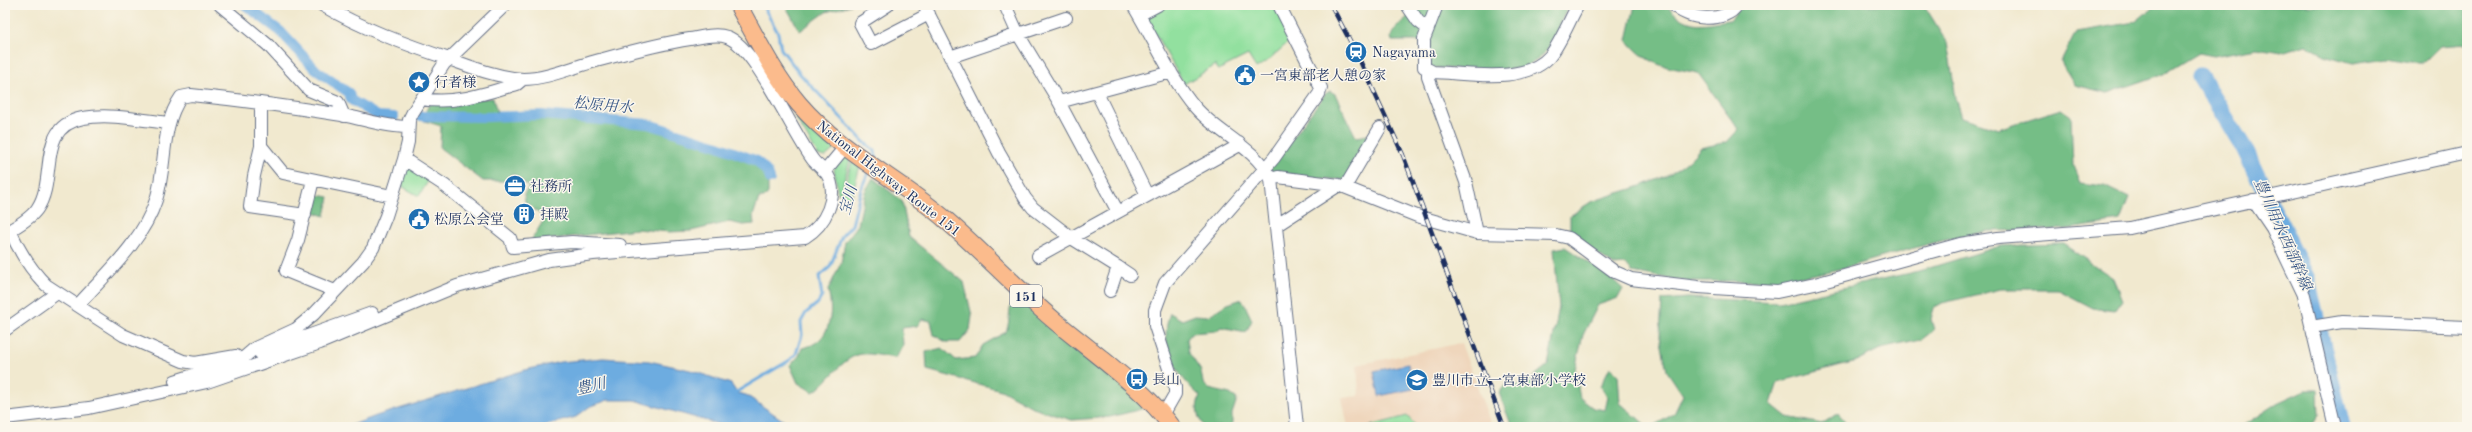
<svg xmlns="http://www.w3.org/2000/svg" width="2472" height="432" font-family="'Old Standard TT','Noto Serif JP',serif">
  <rect width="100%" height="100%" fill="#fbf7ec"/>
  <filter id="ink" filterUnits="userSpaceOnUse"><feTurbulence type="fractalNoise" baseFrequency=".025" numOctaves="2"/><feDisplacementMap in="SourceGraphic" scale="8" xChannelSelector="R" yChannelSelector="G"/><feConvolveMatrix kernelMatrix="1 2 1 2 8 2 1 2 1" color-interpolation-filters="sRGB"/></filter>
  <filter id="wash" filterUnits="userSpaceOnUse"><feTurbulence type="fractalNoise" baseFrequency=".012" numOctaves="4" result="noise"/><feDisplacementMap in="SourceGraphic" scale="16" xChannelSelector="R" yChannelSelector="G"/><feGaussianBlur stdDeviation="0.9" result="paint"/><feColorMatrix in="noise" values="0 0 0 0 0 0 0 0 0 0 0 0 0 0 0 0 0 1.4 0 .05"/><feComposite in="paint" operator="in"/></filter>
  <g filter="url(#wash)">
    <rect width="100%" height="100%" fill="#f1e9cf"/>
    <path fill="#efd6bc" d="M1461 343 1492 427H1348L1342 398 1359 396 1357 365Z"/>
    <path fill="#92e09f" stroke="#56887e" d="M1166 5H1275L1292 39 1265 63 1256 68 1248 55 1218 70 1216 65 1184 84 1145 16Z
      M794 115 837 147 825 157 818 155Z
      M845 155 850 160 840 194 838 193 834 169Z
      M852 161 860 166 851 198 842 195Z
      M408 164 430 178 419 196 403 187 401 183Z
      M1407 416 1417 427H1366Z"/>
    <path fill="#75be86" stroke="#487672" d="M785 5H851L826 12 800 31Z
      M1420 5H1434L1420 41H1392L1391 37 1393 31Z
      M1441 5H1570C1561 17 1559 31 1551 43 1545 55 1536 62 1524 67 1513 72 1448 69 1432 67 1418 47 1432 26 1441 5Z
      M1635 5H1666C1690 30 1698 24 1730 20L1742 5H1924L1947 42 1956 98 1962 117 1998 129 2061 109 2071 116 2073 166 2080 183 2104 186 2129 198 2120 221 2069 229 1988 231 1932 243 1844 268 1782 281H1683L1632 272 1625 264 1614 265 1570 235V216C1578 211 1586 204 1594 201 1630 188 1676 181 1700 148L1727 142 1739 129 1698 73C1665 66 1650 68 1627 40Z
      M2156 5H2467V44L2440 46 2424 62H2410L2386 58 2353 63 2324 55 2307 45 2281 52 2257 48 2214 56 2199 53 2166 73 2108 93 2075 85 2061 62 2076 32 2135 22Z
      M1330 91 1335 94 1355 135 1357 137 1367 135 1369 139 1345 180 1275 175 1270 169 1325 94Z
      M493 98 497 113 649 125 719 147 757 162 767 174 768 180V193L764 198H759L753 216 754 224 743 225 729 222 691 231 669 232 637 229 535 241 532 239 545 218 525 202 524 194 529 187 512 173 507 181H483L440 148 441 126 422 120 430 102Z
      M873 178 902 201 909 237 964 282 972 316 970 330 960 342H946L934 335 931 321 922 319 917 326 902 328 903 345 896 358C886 357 872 353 862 354 841 357 830 382 813 392L798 383 790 365 799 356 802 348C831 343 834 313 828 290L841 263 845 242 858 225 865 192Z
      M312 194 329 197 325 216 308 210Z
      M2063 244 2113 278 2122 300 2114 311 2093 308 2057 289H2001L1942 303 1934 308 1931 319 1934 330 1921 340 1880 349 1856 361 1778 382 1771 404 1787 417 1822 424 1838 413 1850 427H1651L1674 414 1683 395 1667 371 1660 336 1662 300 1688 298 1780 302 1923 270 2000 246Z
      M1565 247 1609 276 1623 289 1618 298 1598 305 1583 335 1575 369 1580 398 1593 408 1605 410 1608 397 1600 387 1610 367 1618 374 1620 403 1648 427H1512L1499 393 1507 383 1522 386 1548 365 1559 307 1554 249Z
      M1016 295 1146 400 1142 409 1110 417 1072 420 1036 409 1001 390 927 370 926 352 942 348 956 360 975 358 983 345 1006 332C1012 317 1006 309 1016 295Z
      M1242 299 1252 320 1246 332 1221 327 1216 331 1192 333 1187 339 1189 353 1201 371 1203 383 1209 389 1230 394 1237 399 1232 414V425L1237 427H1204C1197 416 1195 408 1200 396 1176 375 1158 345 1170 313L1182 320 1195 315 1208 316 1225 305Z
      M2305 390H2318L2319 415 2311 427H2241L2277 403Z"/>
    <path fill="#6dace0" stroke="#446e9f" d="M603 358 649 361 690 370 731 384 737 393 746 395 793 427H728L634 400H608L589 407 576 417 541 427H347L376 416 525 370 560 362Z
      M1408 364 1413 389 1379 396 1374 371Z"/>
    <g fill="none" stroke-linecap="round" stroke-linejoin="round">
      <path stroke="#6dace0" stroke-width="3" d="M763 5 778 33 781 49 801 75 864 142 875 151 876 157 874 161
        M733 394 790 360 796 354 802 335 801 322 806 313 818 303 822 296 819 277 830 267 842 236 852 225 861 189 869 171"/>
      <path stroke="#6dace0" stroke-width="10" d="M245 5 280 31 316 70 349 93 351 100 378 116 394 117
        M418 116 488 117 541 115 648 124 718 146 757 161 768 173 770 179"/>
      <path stroke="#6dace0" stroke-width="17" d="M2200 76 2244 148 2307 279 2342 427"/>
    </g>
  </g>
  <g filter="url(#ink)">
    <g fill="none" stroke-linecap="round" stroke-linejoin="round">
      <g stroke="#667086" stroke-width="14">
        <path id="minor" d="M220 5 268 45 309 90 338 102 344 116
          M888 5 860 23 871 44 929 14
          M924 5 999 153 1025 198 1033 208 1073 239 1118 267
          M1005 5 1018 34 1059 102 1118 212
          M1133 5C1154 39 1169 76 1195 107 1218 134 1254 146 1271 179L1297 427
          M1407 5 1418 21 1428 29
          M1437 5 1424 39V67L1433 72C1468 73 1525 85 1550 56 1561 42 1569 21 1578 5
          M1674 5C1686 20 1726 24 1737 5
          M1139 15 1158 5
          M950 57 1066 18
          M1428 70V77L1466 182 1477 233
          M1097 93 1147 195
          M422 99C455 105 486 93 517 84L523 79
          M1059 102 1171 72
          M261 103V146L283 173 392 196
          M261 146 254 176 250 207 305 215
          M404 159 444 185 510 238 513 247 572 242 620 245
          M825 171 845 147
          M1271 179 1278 177 1339 185 1417 216 1477 233 1556 235 1569 238 1615 272 1631 279 1698 287 1777 292 1815 284 1960 244 1998 238 2130 228 2467 153
          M313 180 298 240 286 271 335 291
          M1345 187 1380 128
          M2253 200 2272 228 2304 295 2335 427
          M1277 225 1339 185
          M10 230C19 251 30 269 46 285L123 335 183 361 195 363 236 356
          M5 233C16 227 30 219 37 209 58 179 35 127 83 118 110 113 141 120 168 123
          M1038 256 1236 147 1239 143
          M1110 291 1118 267 1130 275
          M78 305C106 274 143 241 156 200 167 166 160 127 181 97L191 95C241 100 292 107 342 115 364 119 385 127 408 127
          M2311 327 2342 322 2467 327
          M5 330 57 293
          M260 353 372 313
          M175 381 241 360 255 348 296 329 314 314 363 262 373 248 386 216 404 159 408 142 409 120 413 112 444 64 505 5
          M1163 415 1175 394V387L1155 326V310L1165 283 1274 158 1319 94 1321 88 1279 5
          M5 418 89 408 207 382 320 343 457 286 549 260 593 254 805 237C825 225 840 196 827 174 823 169 817 165 813 160 793 134 755 46 727 37 716 33 702 37 690 39 656 44 622 54 589 63 568 69 545 79 523 79 500 78 474 68 452 60 407 45 363 29 322 5"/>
      </g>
      <g stroke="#667086" stroke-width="19">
        <path id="highway" d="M738 5C757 39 774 75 799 104 840 152 899 179 946 220 984 253 1018 290 1056 322 1092 352 1146 390 1172 427"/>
      </g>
      <use href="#minor" stroke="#fff" stroke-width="12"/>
      <use href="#highway" stroke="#fbbb8c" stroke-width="17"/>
      <g stroke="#1b2f5e" stroke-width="4.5">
        <path id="rail" d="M1331 5 1356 52 1403 155 1504 427"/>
      </g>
      <use href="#rail" stroke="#fbf7ec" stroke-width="3" stroke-dasharray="9" stroke-linecap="butt"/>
    </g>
  </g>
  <defs>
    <g id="station-disc" transform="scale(1.15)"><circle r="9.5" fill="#1f6fb2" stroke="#fbf7ec"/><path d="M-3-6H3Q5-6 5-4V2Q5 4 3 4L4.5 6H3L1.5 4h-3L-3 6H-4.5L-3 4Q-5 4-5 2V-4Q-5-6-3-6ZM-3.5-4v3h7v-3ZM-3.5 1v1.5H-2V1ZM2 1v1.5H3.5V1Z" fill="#fff"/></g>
    <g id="civic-disc" transform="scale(1.15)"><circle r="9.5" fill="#1f6fb2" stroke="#fbf7ec"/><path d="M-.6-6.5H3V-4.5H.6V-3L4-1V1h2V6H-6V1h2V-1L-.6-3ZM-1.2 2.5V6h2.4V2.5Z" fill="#fff"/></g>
    <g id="sight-disc" transform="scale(1.15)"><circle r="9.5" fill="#1f6fb2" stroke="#fbf7ec"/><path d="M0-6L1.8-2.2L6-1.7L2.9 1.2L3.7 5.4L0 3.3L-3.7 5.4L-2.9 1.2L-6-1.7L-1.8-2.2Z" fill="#fff"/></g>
    <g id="office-disc" transform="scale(1.15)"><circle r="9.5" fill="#1f6fb2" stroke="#fbf7ec"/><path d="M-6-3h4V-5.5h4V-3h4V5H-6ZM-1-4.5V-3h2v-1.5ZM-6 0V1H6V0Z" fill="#fff"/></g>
    <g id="building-disc" transform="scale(1.15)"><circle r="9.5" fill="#1f6fb2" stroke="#fbf7ec"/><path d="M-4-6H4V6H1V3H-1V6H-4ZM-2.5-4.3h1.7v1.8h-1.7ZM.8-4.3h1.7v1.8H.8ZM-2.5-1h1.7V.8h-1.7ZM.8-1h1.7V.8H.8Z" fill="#fff"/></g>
    <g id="bus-disc" transform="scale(1.15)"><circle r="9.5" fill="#1f6fb2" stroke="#fbf7ec"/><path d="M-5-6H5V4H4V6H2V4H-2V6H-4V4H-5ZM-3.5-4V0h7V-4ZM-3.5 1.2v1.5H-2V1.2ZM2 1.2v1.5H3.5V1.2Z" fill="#fff"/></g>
    <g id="school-disc" transform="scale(1.15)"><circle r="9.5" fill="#1f6fb2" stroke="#fbf7ec"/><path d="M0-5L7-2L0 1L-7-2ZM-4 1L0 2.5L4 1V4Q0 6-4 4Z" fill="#fff"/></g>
  </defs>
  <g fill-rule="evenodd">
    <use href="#station-disc" x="1356" y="52"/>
    <use href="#civic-disc" x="1245" y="75"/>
    <use href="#sight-disc" x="419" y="82"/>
    <use href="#office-disc" x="515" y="186"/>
    <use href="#building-disc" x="524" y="214"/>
    <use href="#civic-disc" x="419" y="219"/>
    <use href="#bus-disc" x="1137" y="379"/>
    <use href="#school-disc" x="1417" y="380"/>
  </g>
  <g text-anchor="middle" stroke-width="3" stroke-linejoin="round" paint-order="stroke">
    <rect fill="#fbf7ec" stroke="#5e6b89" stroke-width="1" x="1010" y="285" width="32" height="22" rx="3"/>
    <g font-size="13" font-weight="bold" fill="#1b2f5e">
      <text x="1026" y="301">151</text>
    </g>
    <g font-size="14" fill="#1b2f5e" stroke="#fbf7ec" text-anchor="start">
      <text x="1372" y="57">Nagayama</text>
      <text x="1260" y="80">一宮東部老人憩の家</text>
      <text x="434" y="87">行者様</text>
      <text x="530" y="191">社務所</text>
      <text x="540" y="219">拝殿</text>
      <text x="434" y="224">松原公会堂</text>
      <text x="1152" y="384">長山</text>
      <text x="1432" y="385">豊川市立一宮東部小学校</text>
    </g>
    <g font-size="14" fill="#1b2f5e" stroke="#fbf7ec">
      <text transform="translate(889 178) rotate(38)" y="5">National Highway Route 151</text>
    </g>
    <g font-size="15" font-style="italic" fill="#345485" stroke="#fbf7ec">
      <text transform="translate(603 105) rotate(5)" y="5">松原用水</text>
      <text transform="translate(848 200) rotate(-74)" y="5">宝川</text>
      <text transform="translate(2283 234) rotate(66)" y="5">豊川用水西部幹線</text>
      <text transform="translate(591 386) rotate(-13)" y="5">豊川</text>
    </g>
  </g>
  <rect width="2472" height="432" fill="none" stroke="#fbf7ec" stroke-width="20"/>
</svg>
